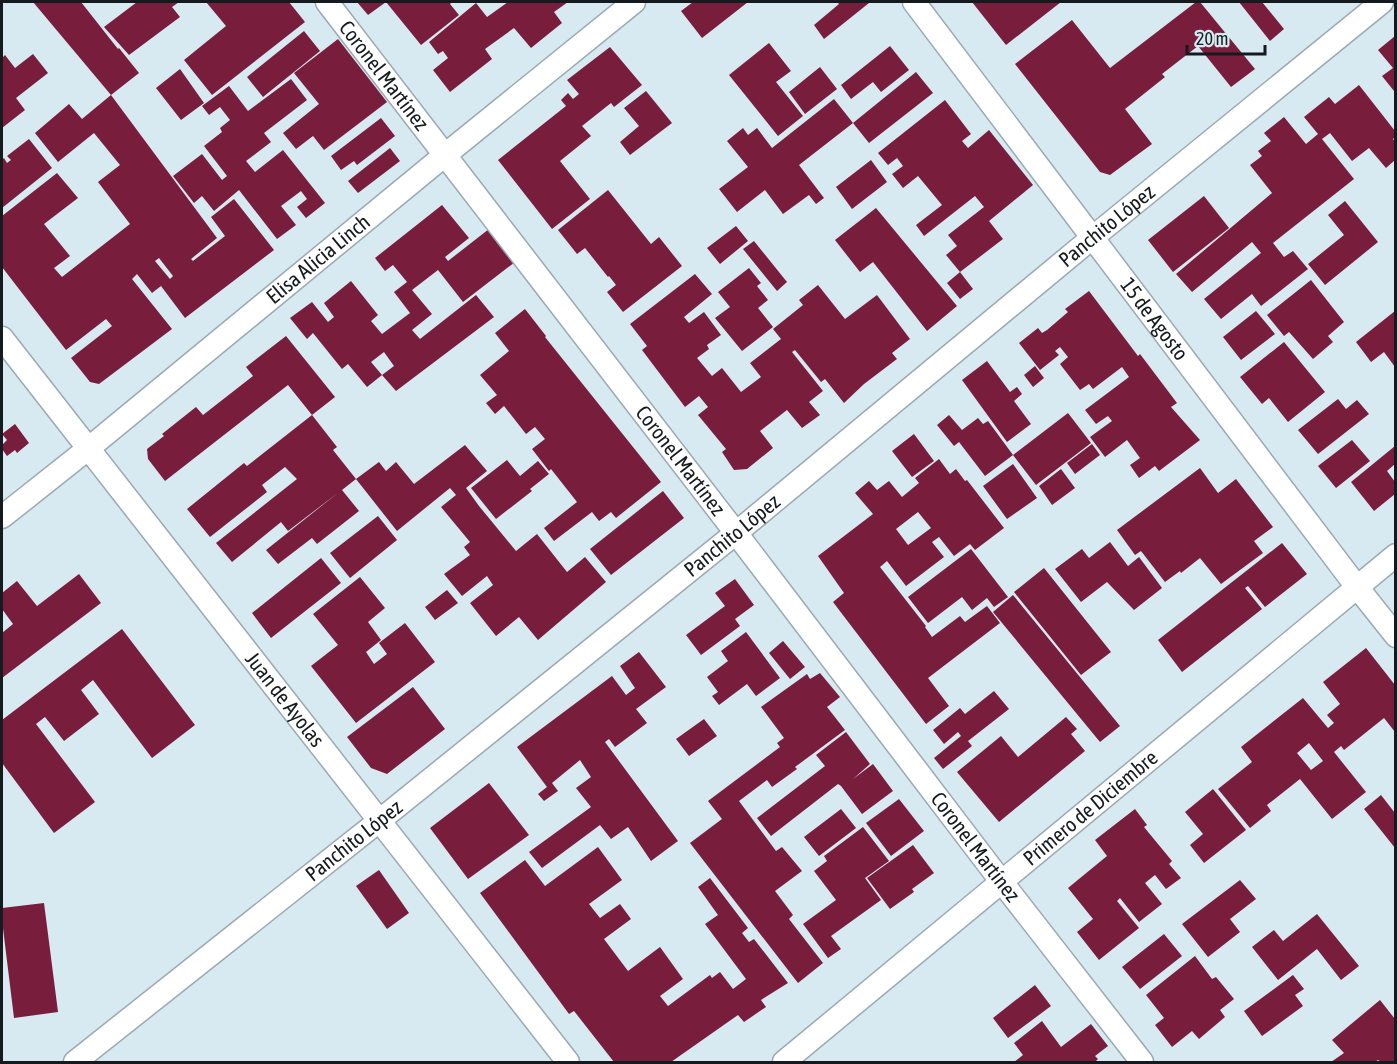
<svg xmlns="http://www.w3.org/2000/svg" width="1397" height="1064" font-family="'Asap Condensed',sans-serif">
  <rect width="100%" height="100%" fill="#d7e9f1"/>
  <path fill="#791d3c" fill-rule="evenodd" d="M33 2H81L118 49 119 48 139 73 111 95 217 238 191 259 193 261 225 236 211 217 234 199 274 250 185 318 161 286 152 293 137 274 132 279 172 329 99 384 90 382 71 358 112 326 106 319 66 350 2 267V216L57 173 78 198 44 224 70 256 54 268 62 277 130 224 98 182 120 165 94 133 58 162 35 133 69 104 82 119 111 95ZM159 258 173 276 170 279 155 261Z
    M137 2H179L172 7 180 17 129 55 104 27Z
    M206 2H289L305 22 212 95 184 60 226 26Z
    M357 2H452L450 4 459 15 421 45 386 2 368 15Z
    M508 2H568L554 12 562 23 531 48 514 28 485 49 492 59 450 92 433 70 448 58 443 51 438 54 429 42 476 3 487 17Z
    M693 2H748L702 38 681 11Z
    M837 2H868L869 3 824 39 814 25 839 4Z
    M972 2H1061L1006 45Z
    M1196 2H1200L1255 69 1231 87 1198 46 1162 74 1165 77 1125 109 1152 144 1110 175 1100 172 1015 64 1072 20 1110 68Z
    M1239 2H1262L1284 29 1270 41Z
    M304 31 320 51 263 97 247 77Z
    M1395 36V90L1394 91 1382 76 1393 68 1378 50Z
    M338 39 387 102 324 150 313 136 296 149 283 133 319 104 294 73Z
    M769 43 791 71 776 82 803 116 778 136 729 75Z
    M890 46 909 70 881 92 873 82 851 99 841 85Z
    M610 47 642 85 614 107 611 103 582 126 591 136 560 161 590 199 552 229 498 160 566 106 561 100 568 93 573 99 579 94 567 80Z
    M33 54 48 73 16 98 25 110 2 128V58L5 55 15 68Z
    M820 67 837 89 805 114 789 92Z
    M180 69 204 103 181 120 156 88Z
    M916 72 933 93 869 143 853 123 799 165 824 198 816 204 809 195 783 214 765 190 737 212 719 189 748 167 727 141 743 128 748 135 757 128 772 148 834 99 853 123Z
    M291 79 307 100 264 133 271 142 246 161 255 172 283 150 325 203 306 218 297 207 307 199 301 191 281 206 296 225 277 239 239 190 214 211 202 196 194 203 173 176 202 154 222 180 227 176 204 146 222 132 220 128 230 120 220 107 209 115 202 106 229 86 248 111Z
    M1359 85 1395 131V137L1393 139 1395 142V160L1386 168 1369 148 1352 161 1330 133 1322 139 1354 179 1273 243 1284 257 1293 251 1308 269 1261 306 1252 294 1221 319 1204 299 1261 253 1252 242 1192 292 1176 274 1272 193 1250 165 1262 156 1258 151 1271 141 1264 133 1284 117 1306 144 1318 134 1304 117 1329 97 1335 104Z
    M646 91 672 123 630 155 620 142 639 126 624 108Z
    M945 100 971 134 962 141 968 148 989 130 1033 185 989 221 1003 239 960 272 946 255 957 246 948 235 984 207 975 196 924 236 916 225 942 205 918 176 903 188 892 174 903 166 897 158 888 165 878 153Z
    M381 118 395 136 357 165 354 161 341 170 331 156Z
    M29 139 52 168 2 208V160L4 158 7 163 11 160 7 156Z
    M390 148 400 161 358 193 348 181Z
    M871 160 887 182 852 209 836 187Z
    M608 190 651 244 659 237 682 266 623 312 607 292 616 285 609 276 608 277 585 248 577 254 558 230Z
    M1204 196 1229 228 1173 272 1148 240Z
    M1345 201 1378 242 1325 285 1308 264 1344 235 1328 215Z
    M442 205 469 238 445 257 448 261 489 229 515 262 463 302 438 270 412 290 432 314 412 330 420 339 476 295 494 317 396 391 382 375 394 366 384 352 371 362 382 375 367 387 348 364 342 369 313 333 307 339 290 318 312 302 328 322 334 317 324 303 351 281 378 315 371 321 382 334 410 313 394 292 407 282 393 265 385 271 375 258Z
    M876 208 957 306 927 331 873 262 860 272 835 240Z
    M736 226 748 241 720 264 707 248Z
    M754 241 787 282 777 291 743 249Z
    M749 268 761 283 757 286 768 300 758 308 773 327 742 351 715 318 730 307 718 292Z
    M960 272 973 289 960 299 947 283Z
    M695 274 712 294 684 317 689 323 704 312 721 335 707 345 709 349 697 358 712 376 722 368 741 392 761 377 750 363 781 339 773 329 803 305 799 300 818 285 845 319 877 295 910 339 892 353 897 359 864 384 844 403 825 379 821 382 795 350 792 352 823 391 809 402 820 415 802 428 787 410 760 431 773 448 747 469 734 470 722 452 726 449 698 415 708 407 699 396 685 407 642 350 647 346 630 324Z
    M1311 280 1344 322 1328 336 1333 342 1313 359 1289 332 1284 336 1267 315Z
    M1089 291 1138 356 1140 354 1177 403 1171 407 1200 440 1159 471 1155 466 1139 478 1130 465 1140 458 1127 440 1105 457 1090 437 1112 421 1108 416 1096 424 1085 410 1129 377 1122 367 1093 389 1089 384 1080 390 1060 364 1068 357 1060 347 1055 351 1059 355 1040 370 1019 343 1038 328 1042 333 1047 330 1068 312 1065 309Z
    M525 309 546 336 545 337 661 482 616 518 611 512 599 521 592 512 554 541 544 528 577 502 551 469 549 471 532 449 545 439 535 427 526 434 504 406 495 414 486 403 497 395 480 375 509 351 495 333Z
    M1256 311 1275 334 1241 360 1223 337Z
    M1395 311V367L1384 352 1371 362 1356 342Z
    M286 336 335 397 312 415 288 385 165 481 148 459 147 449 164 436 162 434 196 407 203 415 253 376 246 367Z
    M1284 342 1325 392 1288 422 1269 398 1262 404 1240 377Z
    M987 361 1010 392 1017 387 1022 394 1014 401 1031 424 1007 442 962 380Z
    M1035 366 1044 378 1033 387 1024 375Z
    M1338 399 1346 409 1357 400 1369 414 1318 454 1298 430Z
    M1068 413 1091 443 1036 485 1013 455Z
    M312 415 337 447 333 450 356 479 342 490 359 511 317 544 312 538 278 564 266 550 339 492 288 531 281 522 232 562 216 543 297 479 285 467 262 485 267 492 210 537 187 509 244 463 247 466Z
    M949 415 962 430 978 418 983 424 988 421 1013 455 985 476 959 442 954 446 937 425Z
    M15 424 29 443 17 453 15 450 7 456 2 449V445L7 440 2 434Z
    M914 434 934 461 912 477 892 451Z
    M1352 440 1370 461 1336 488 1318 466Z
    M1092 444 1100 455 1075 474 1067 463Z
    M465 445 487 471 466 488 479 506 516 551 537 534 567 572 585 557 606 582 538 640 519 617 496 636 470 603 493 585 487 576 462 596 444 574 470 555 464 547 470 542 441 507 456 495 450 488 397 531 356 479 379 462 386 471 396 462 414 484Z
    M1395 446V464L1387 471 1395 482V494L1374 511 1351 482Z
    M939 459 950 474 956 469 965 481 967 480 1004 528 975 550 970 544 954 556 939 537 932 542 944 557 906 586 887 561 880 567 926 626 925 627 932 637 960 616 965 622 987 606 1000 623 928 678 949 706 926 724 833 602 844 593 818 556 873 514 855 493 869 481 877 490 889 481 902 497 919 483 915 478ZM918 512 931 528 908 545 896 529Z
    M507 460 520 476 538 461 549 474 530 489 532 491 496 519 471 488Z
    M1013 464 1037 498 1007 519 983 486Z
    M1200 468 1218 493 1236 479 1273 527 1254 541 1263 553 1221 584 1200 558 1181 573 1180 571 1165 582 1141 551 1135 555 1117 530Z
    M1061 469 1075 488 1052 505 1039 486Z
    M663 491 684 518 611 575 590 549Z
    M378 516 397 540 350 578 330 553Z
    M1110 542 1128 566 1139 557 1162 588 1134 610 1107 582 1081 602 1055 569 1082 549 1089 558Z
    M1282 543 1307 574 1265 607 1248 586 1245 588 1262 609 1182 672 1158 640Z
    M971 549 1008 597 994 607 987 598 972 610 962 597 928 623 908 597Z
    M321 558 341 583 271 638 252 613Z
    M1044 568 1111 652 1081 675 1014 592Z
    M79 574 101 603 2 678V633L13 624 2 609V593L17 581 37 606Z
    M360 577 385 608 368 622 381 640 366 652 374 664 387 654 379 643 405 623 435 662 356 723 311 666 338 645 313 614Z
    M735 579 754 605 735 619 740 626 701 655 686 635 725 606 715 593Z
    M447 590 458 603 435 620 425 607Z
    M1013 595 1120 726 1100 742 993 612Z
    M122 629 195 725 152 758 93 680 81 690 99 714 64 741 45 717 36 724 95 802 54 833 2 763V720Z
    M746 632 780 678 756 696 747 684 719 705 712 696 718 692 707 677 728 661 721 651Z
    M783 641 805 667 790 679 769 653Z
    M1366 648 1395 685V732L1384 718 1344 750 1341 746 1334 752 1366 792 1332 819 1300 779 1267 805 1271 811 1250 828 1218 789 1252 762 1241 747 1303 698 1328 728 1334 723 1327 715 1340 704 1323 682ZM1309 743 1323 761 1311 770 1297 753Z
    M639 652 666 687 636 709 647 723 615 747 609 739 605 742 678 841 651 861 628 827 611 839 600 825 542 868 529 852 591 807 576 788 591 777 580 760 552 783 558 791 544 801 538 794 547 787 517 747 612 676 626 695 635 688 620 666Z
    M820 673 840 697 827 707 845 730 795 767 797 769 772 787 767 780 739 801 776 851 782 847 802 871 775 891 793 915 789 919 823 963 798 983 690 843 722 819 708 801 780 747 777 743 784 738 761 707 807 674 810 679Z
    M413 687 445 729 387 774 371 768 347 737Z
    M994 691 1009 709 968 741 972 746 943 769 934 758 961 736 958 732 944 744 933 730 960 708 965 714Z
    M1066 717 1077 729 1071 734 1085 751 999 822 957 772 1001 736 1018 757Z
    M704 719 717 736 689 756 676 739Z
    M846 732 870 764 853 779 873 764 893 791 862 814 841 786 838 784 771 836 757 818 825 766 816 755Z
    M489 783 529 835 468 879 430 828Z
    M1213 789 1246 830 1204 863 1190 845 1203 834 1185 812Z
    M1381 795 1395 813V848L1364 809Z
    M899 799 924 831 891 856 866 823Z
    M841 809 856 828 819 856 804 837Z
    M1135 809 1147 825 1144 827 1172 861 1169 864 1181 878 1166 889 1155 875 1145 883 1162 904 1139 922 1120 898 1117 901 1139 928 1099 960 1077 932 1093 919 1068 888 1107 856 1095 840Z
    M863 827 889 861 865 878 881 900 831 936 841 949 828 958 803 924 836 900 814 871 827 861 824 856Z
    M913 845 934 873 912 889 914 892 890 909 867 878Z
    M598 847 622 880 589 904 600 918 620 904 631 919 604 939 628 971 660 947 683 979 660 996 668 1006 710 975 712 978 720 972 733 989 746 979 705 924 718 915 698 887 710 878 748 928 742 933 749 942 754 939 788 983 761 1000 766 1007 744 1022 738 1015 671 1062H614L574 1011 569 1014 480 893 525 860 545 886Z
    M379 870 409 913 387 929 356 886Z
    M1240 880 1256 899 1230 919 1240 932 1208 957 1182 924Z
    M44 903 58 1012 14 1018 2 920V908Z
    M1317 914 1359 966 1341 980 1317 949 1278 980 1252 947 1274 930 1283 941Z
    M1164 934 1182 956 1140 989 1122 967Z
    M1195 956 1212 979 1216 977 1234 999 1220 1010 1225 1017 1199 1039 1192 1031 1172 1047 1155 1025 1164 1018 1146 995Z
    M1293 975 1304 989 1295 995 1303 1006 1262 1036 1244 1011Z
    M1035 985 1051 1006 1008 1038 993 1018Z
    M1380 1000 1395 1019V1062H1381L1378 1060 1375 1062H1331L1344 1053 1332 1040Z
    M1042 1021 1061 1047 1091 1024 1108 1046 1095 1056 1098 1059 1095 1062H1014L1023 1055 1014 1043Z"/>
  <g fill="none" stroke-linecap="round" stroke-linejoin="round">
    <g stroke="#99aab1" stroke-width="25">
      <g id="minor">
        <path id="s1" d="M327 2 736 533 1001 881 1142 1062"/>
        <path id="s2" d="M914 2 1357 587 1396 636"/>
        <path id="s3" d="M2 338 568 1062"/>
        <path id="s4" d="M2 517 89 448 445 155 634 2"/>
        <path id="s5" d="M75 1062 379 821 736 533 1092 238 1382 2"/>
        <path id="s6" d="M784 1062 1396 555"/>
      </g>
    </g>
    <use href="#minor" stroke="#fff" stroke-width="22"/>
  </g>
  <g text-anchor="middle" stroke-width="6" stroke-linejoin="round" paint-order="stroke">
    <g font-size="21" fill="#141a1d" stroke="#d7e9f1">
      <text dy="7" stroke="none"><textPath href="#s1" startOffset="93">Coronel Martínez</textPath></text>
      <text dy="7" stroke="none"><textPath href="#s5" startOffset="1328">Panchito López</textPath></text>
      <text dy="7" stroke="none"><textPath href="#s4" startOffset="408">Elisa Alicia Linch</textPath></text>
      <text dy="7" stroke="none"><textPath href="#s2" startOffset="398">15 de Agosto</textPath></text>
      <text dy="7" stroke="none"><textPath href="#s1" startOffset="579">Coronel Martínez</textPath></text>
      <text dy="7" stroke="none"><textPath href="#s5" startOffset="842">Panchito López</textPath></text>
      <text dy="7" stroke="none"><textPath href="#s3" startOffset="459">Juan de Ayolas</textPath></text>
      <text dy="7" stroke="none"><textPath href="#s6" startOffset="398">Primero de Diciembre</textPath></text>
      <text dy="7" stroke="none"><textPath href="#s5" startOffset="356">Panchito López</textPath></text>
      <text dy="7" stroke="none"><textPath href="#s1" startOffset="1065">Coronel Martínez</textPath></text>
    </g>
  </g>
  <rect width="1397" height="1064" fill="none" stroke="#141a1d" stroke-width="6"/>
  <path d="M1187 45v9h78v-9" fill="none" stroke="#141a1d" stroke-width="3"/>
  <text x="1196" y="45" font-size="18" fill="#141a1d" stroke="#d7e9f1" stroke-width="4.5" paint-order="stroke">20 m</text>
</svg>
